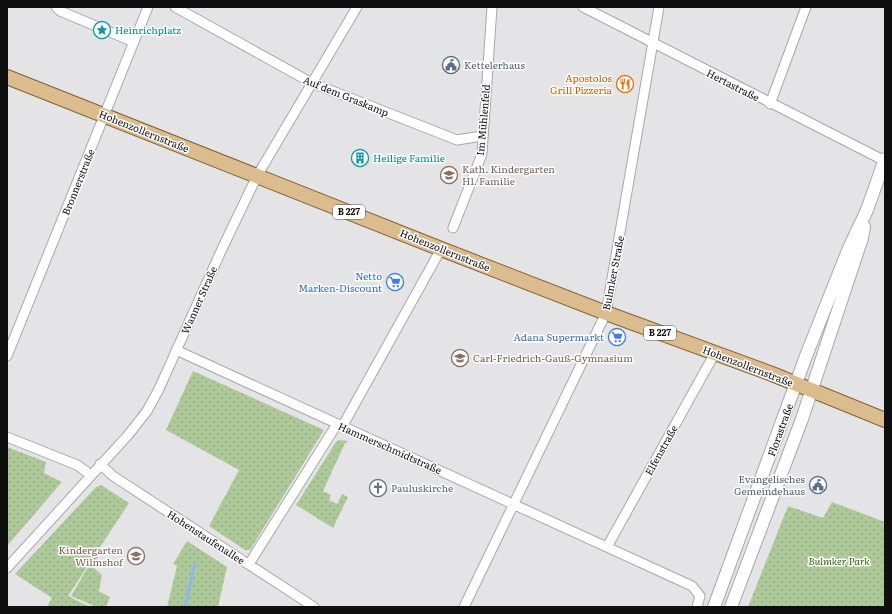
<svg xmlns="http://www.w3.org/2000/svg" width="892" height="614" font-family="Literata,serif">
  <defs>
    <pattern id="grass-dots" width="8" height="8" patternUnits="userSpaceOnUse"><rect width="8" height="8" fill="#adc999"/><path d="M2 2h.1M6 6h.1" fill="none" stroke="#94ab83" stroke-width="1.8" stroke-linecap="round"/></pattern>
  </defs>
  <rect width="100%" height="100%" fill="#e4e4e7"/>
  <path fill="url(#grass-dots)" d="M193 371 324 430 250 550H245L209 526 239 470 166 430Z
    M339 440 348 441 345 443 323 491 331 495 329 500 337 504 342 494 348 497 333 528 296 505 336 442Z
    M7 447 46 462 44 473 62 482 7 546Z
    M101 485 129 503 68 596 90 607H47L52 598 15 574 96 487Z
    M832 502 885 522V607H748L788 506 823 518Z
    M187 541 227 567 218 607H167L177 566 173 564Z
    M97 552 98 557 93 567 102 575 99 591 110 597 106 607H97L71 596Z"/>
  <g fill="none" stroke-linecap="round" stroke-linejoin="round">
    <path stroke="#8cb8ee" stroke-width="3" d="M185 607 195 563"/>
    <g stroke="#a8a8ac" stroke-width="11">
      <path id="minor" d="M56 7 60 11 134 42
        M175 7 312 83 457 140 482 136
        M583 7 885 161
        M770 104 806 7
        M453 228 482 154 492 7
        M176 350 692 586 700 596 697 607
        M7 356 148 7
        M342 427 441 249
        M7 437 77 465 91 475
        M100 464 113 476 314 607
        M607 547 715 353
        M249 564 337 424
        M7 568 129 434 147 411 159 389 222 249 257 176 357 7
        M464 607 606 313 659 7"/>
    </g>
    <g stroke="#a8a8ac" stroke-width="14">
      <path id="secondary" d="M714 607 806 356 849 248 867 210 885 159
        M731 607 802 419 862 238 864 227"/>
    </g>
    <g stroke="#846230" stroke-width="16">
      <path id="primary" d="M7 77 441 249 606 313 772 374 885 420"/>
    </g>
    <use href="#minor" stroke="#fff" stroke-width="9"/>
    <use href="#secondary" stroke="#fff" stroke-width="12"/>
    <use href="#primary" stroke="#dbbc8e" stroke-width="14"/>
  </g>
  <defs>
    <g id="sight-ring" transform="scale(0.9)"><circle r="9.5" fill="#fff" stroke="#0f9aa8" stroke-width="1.5"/><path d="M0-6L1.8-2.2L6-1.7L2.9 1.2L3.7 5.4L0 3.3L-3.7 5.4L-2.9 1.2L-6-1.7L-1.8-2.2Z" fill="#0f9aa8"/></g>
    <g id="civic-ring" transform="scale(0.9)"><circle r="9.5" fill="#fff" stroke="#5c6f8a" stroke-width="1.5"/><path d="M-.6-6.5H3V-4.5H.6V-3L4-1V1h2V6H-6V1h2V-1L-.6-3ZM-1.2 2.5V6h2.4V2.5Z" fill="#5c6f8a"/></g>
    <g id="restaurant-ring" transform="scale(0.9)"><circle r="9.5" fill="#fff" stroke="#e8710a" stroke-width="1.5"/><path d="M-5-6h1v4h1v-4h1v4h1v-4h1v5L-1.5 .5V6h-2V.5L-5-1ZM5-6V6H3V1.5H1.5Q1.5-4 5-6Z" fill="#e8710a"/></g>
    <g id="building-ring" transform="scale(0.9)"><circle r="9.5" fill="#fff" stroke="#0f9aa8" stroke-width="1.5"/><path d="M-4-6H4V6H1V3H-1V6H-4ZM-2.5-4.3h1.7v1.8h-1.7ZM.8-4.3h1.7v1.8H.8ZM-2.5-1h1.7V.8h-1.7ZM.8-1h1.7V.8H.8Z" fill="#0f9aa8"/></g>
    <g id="school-ring" transform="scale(0.9)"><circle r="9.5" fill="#fff" stroke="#8d6e63" stroke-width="1.5"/><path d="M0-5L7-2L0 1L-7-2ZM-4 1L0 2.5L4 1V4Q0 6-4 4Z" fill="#8d6e63"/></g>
    <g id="supermarket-ring" transform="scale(0.9)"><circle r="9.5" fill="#fff" stroke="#3f7fe0" stroke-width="1.5"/><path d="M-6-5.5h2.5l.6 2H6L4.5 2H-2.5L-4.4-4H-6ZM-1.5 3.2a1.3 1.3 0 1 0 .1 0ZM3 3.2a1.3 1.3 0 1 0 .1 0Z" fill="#3f7fe0"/></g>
    <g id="church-ring" transform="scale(0.9)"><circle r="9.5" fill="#fff" stroke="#6b7280" stroke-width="1.5"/><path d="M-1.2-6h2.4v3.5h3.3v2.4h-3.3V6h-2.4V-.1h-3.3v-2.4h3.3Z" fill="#6b7280"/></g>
  </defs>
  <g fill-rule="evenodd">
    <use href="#sight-ring" x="102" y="30"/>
    <use href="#civic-ring" x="451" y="65"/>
    <use href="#restaurant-ring" x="625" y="84"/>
    <use href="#building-ring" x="360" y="158"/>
    <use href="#school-ring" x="449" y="175"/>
    <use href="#supermarket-ring" x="395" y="282"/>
    <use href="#supermarket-ring" x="617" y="337"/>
    <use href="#school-ring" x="460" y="358"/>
    <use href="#civic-ring" x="818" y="485"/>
    <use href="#church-ring" x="378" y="488"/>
    <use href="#school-ring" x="136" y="556"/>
  </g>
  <g text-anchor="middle" stroke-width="3" stroke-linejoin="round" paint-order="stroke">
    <g fill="#fff" stroke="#575758" stroke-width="1">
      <rect x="333" y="205" width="32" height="14" rx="3"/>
      <rect x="644" y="326" width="32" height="14" rx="3"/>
    </g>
    <g font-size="9" font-weight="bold" fill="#0f0f10">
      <text x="349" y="215">B 227</text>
      <text x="660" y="336">B 227</text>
    </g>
    <g font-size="10" fill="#0d838f" stroke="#fff" text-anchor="start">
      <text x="115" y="34">Heinrichplatz</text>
      <text x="373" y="162">Heilige Familie</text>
    </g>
    <g font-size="10" fill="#4e5e75" stroke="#fff" text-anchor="start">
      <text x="464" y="69">Kettelerhaus</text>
      <text x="805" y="483" text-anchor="end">Evangelisches<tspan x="805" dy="12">Gemeindehaus</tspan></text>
    </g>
    <g font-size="10" fill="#c56008" stroke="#fff" text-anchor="end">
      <text x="612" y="82">Apostolos<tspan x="612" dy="12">Grill Pizzeria</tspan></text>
    </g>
    <g font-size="10" fill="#0f0f10" stroke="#fff">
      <text transform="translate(733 85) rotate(27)" y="4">Hertastraße</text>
      <text transform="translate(346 96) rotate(22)" y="4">Auf dem Graskamp</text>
      <text transform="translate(483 120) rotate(-85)" y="4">Im Mühlenfeld</text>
      <text transform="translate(144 131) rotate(22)" y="4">Hohenzollernstraße</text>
      <text transform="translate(78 182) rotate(-68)" y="4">Bronnerstraße</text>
      <text transform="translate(445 250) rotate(22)" y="4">Hohenzollernstraße</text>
      <text transform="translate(613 273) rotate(-79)" y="4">Bulmker Straße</text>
      <text transform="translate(199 300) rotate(-66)" y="4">Wanner Straße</text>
      <text transform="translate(748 366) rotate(21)" y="4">Hohenzollernstraße</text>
      <text transform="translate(780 430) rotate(-70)" y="4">Florastraße</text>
      <text transform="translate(390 448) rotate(24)" y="4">Hammerschmidtstraße</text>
      <text transform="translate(661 450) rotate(-61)" y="4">Elfenstraße</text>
      <text transform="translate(206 537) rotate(33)" y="4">Hohenstaufenallee</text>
    </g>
    <g font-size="10" fill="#785e54" stroke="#fff" text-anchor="start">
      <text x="462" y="173">Kath. Kindergarten<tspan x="462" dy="12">Hl. Familie</tspan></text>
      <text x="473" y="362">Carl-Friedrich-Gauß-Gymnasium</text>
      <text x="123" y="554" text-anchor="end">Kindergarten<tspan x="123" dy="12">Wilmshof</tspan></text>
    </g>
    <g font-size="10" fill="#366cbe" stroke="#fff" text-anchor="end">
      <text x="382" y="280">Netto<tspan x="382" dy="12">Marken-Discount</tspan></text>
      <text x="604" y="341">Adana Supermarkt</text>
    </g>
    <g font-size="10" fill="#5b616d" stroke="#fff" text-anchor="start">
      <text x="391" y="492">Pauluskirche</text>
    </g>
    <g font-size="10" font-style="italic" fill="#3b640b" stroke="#fff">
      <text x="839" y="565">Bulmker Park</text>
    </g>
  </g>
  <rect width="892" height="614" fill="none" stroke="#0f0f10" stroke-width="16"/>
</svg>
